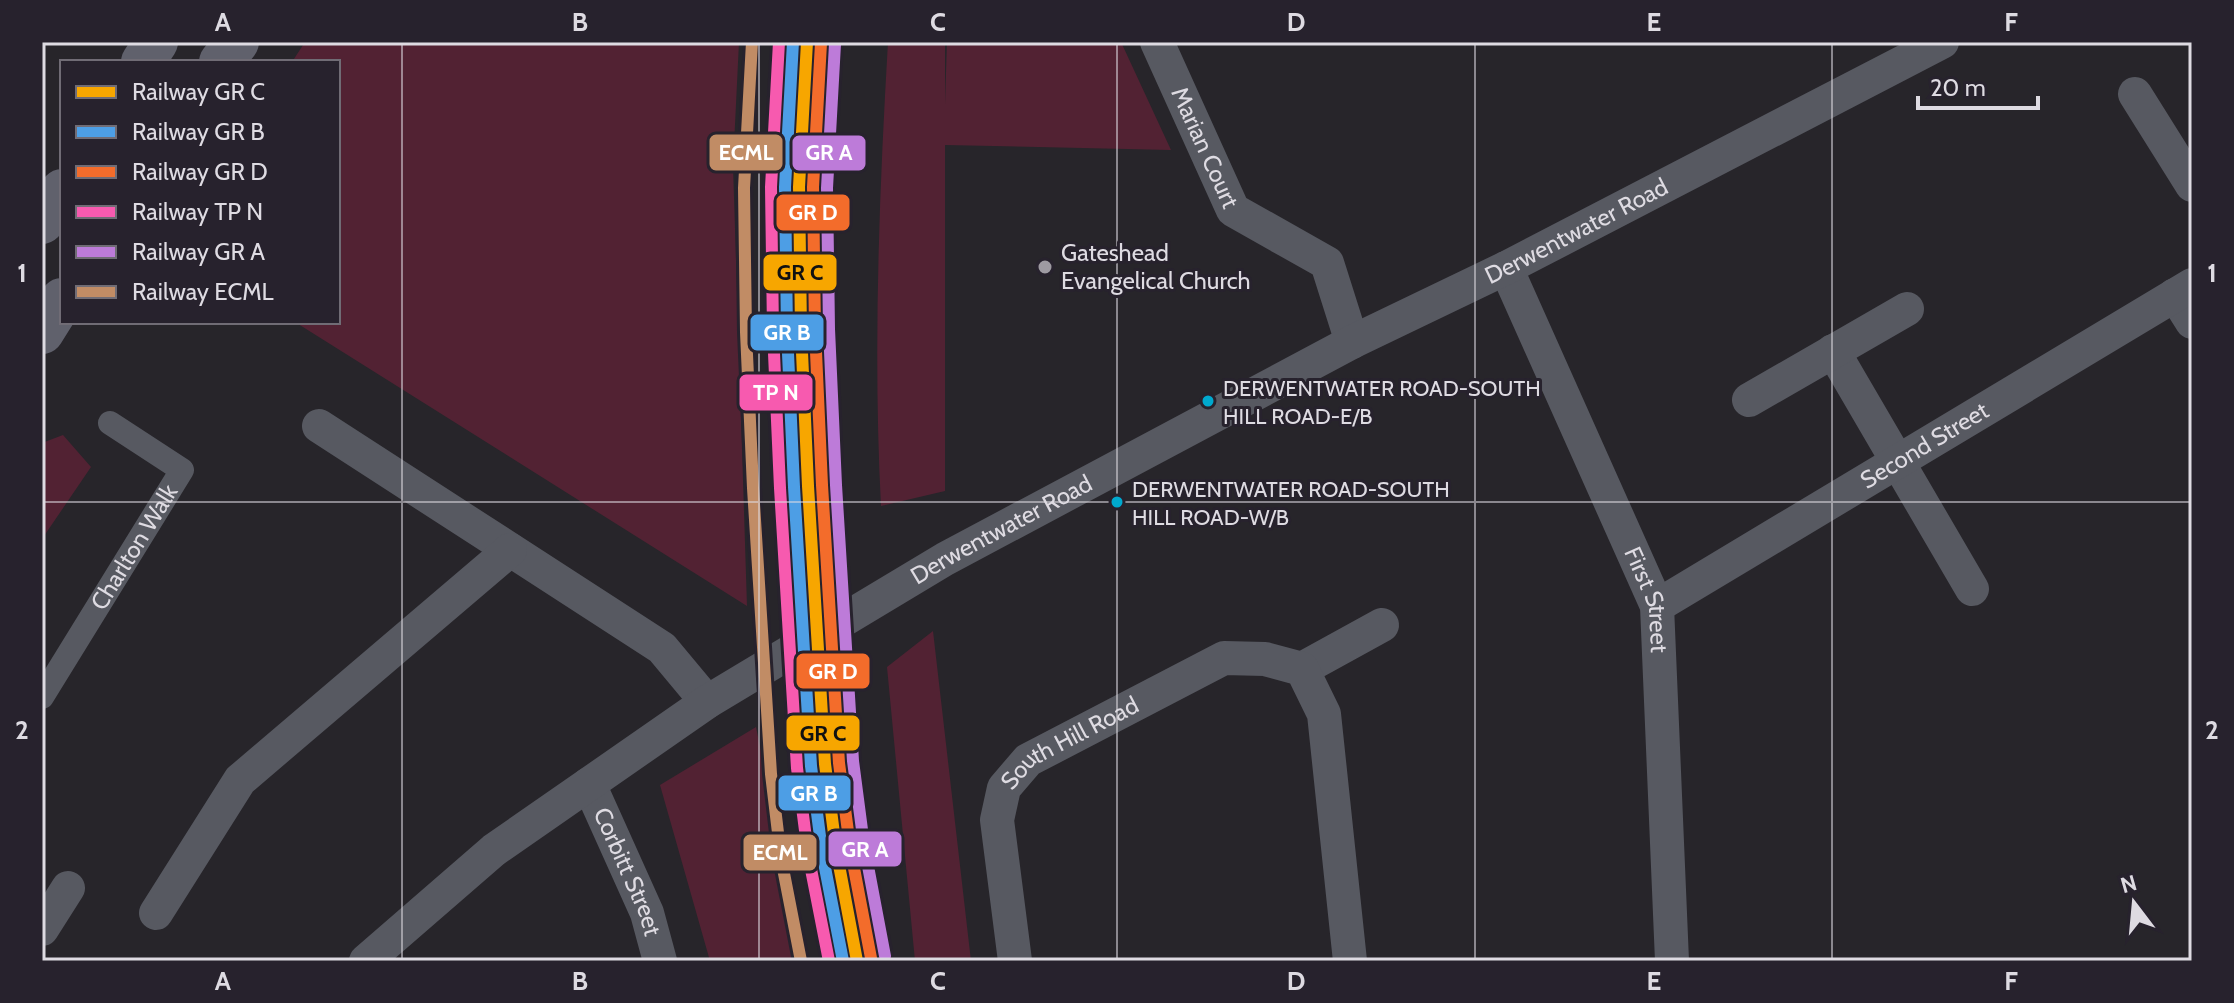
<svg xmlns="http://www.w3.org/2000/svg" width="2234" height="1003" font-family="Cabin,sans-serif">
  <rect width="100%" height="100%" fill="#27252a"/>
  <path fill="#522233" d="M305 42H739L733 166 747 606 295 322H338V62H292Z
    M888 42H945V104L947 42H1121L1171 150 945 145V491L881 506C873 352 879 196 888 42Z
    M63 435 91 467 42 539V443Z
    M933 631 971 961H915L887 667Z
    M756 727 805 961H710L660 785Z"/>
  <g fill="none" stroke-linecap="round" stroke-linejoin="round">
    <path stroke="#575961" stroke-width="24" id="s1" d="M42 697 182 470 110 423"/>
    <g stroke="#575961" stroke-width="34">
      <path id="s2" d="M1157 42 1233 210 1327 263 1352 342"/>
      <path d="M2135 94 2192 185"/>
      <path id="s3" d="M1506 268 1657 606 1672 961"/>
      <path d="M2175 295 2192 322"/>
      <path d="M1833 351 1972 589"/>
      <path d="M1749 400 1907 309"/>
      <path d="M319 426 662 648 707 702"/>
      <path id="s4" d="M1657 606 2192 285"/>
      <path d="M1302 669 1382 625"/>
      <path id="s5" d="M589 784 647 913 660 961"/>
      <path d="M156 913 240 780 510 550"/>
      <path d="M42 929 68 888"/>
      <path id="s6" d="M366 961 494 850 707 702 945 559 1352 342 1506 268 1942 42"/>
      <path id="s7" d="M1015 961 997 820 1004 788 1028 760 1224 658 1265 659 1302 669 1324 714 1350 961"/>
    </g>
    <path stroke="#60616c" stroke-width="44" d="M143 62 156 42
      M221 62 237 42
      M42 222 62 191
      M42 332 62 300"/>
    <g stroke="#27222d" stroke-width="18">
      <path id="rail-1" d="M807 42 799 187 801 330 808 486 825 764 836 849 857 961"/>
    </g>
    <g stroke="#27222d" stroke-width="18">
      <path id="rail-2" d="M793 42 785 187 787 331 794 487 811 766 822 852 843 961"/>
    </g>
    <g stroke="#27222d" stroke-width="18">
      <path id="rail-3" d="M821 43 813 187 815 330 822 485 839 763 850 847 871 958"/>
    </g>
    <g stroke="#27222d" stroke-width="18">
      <path id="rail-4" d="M779 42 771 187 773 331 780 488 797 768 808 854 829 961"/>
    </g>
    <g stroke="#27222d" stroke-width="18">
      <path id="rail-5" d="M835 44 827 188 829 329 836 485 853 761 864 845 885 956"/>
    </g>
    <g stroke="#27222d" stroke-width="18">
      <path id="rail-6" d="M752 42 744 188 746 332 753 488 771 774 781 858 801 961"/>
    </g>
    <use href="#rail-1" stroke="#f7a600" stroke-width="12"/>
    <use href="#rail-2" stroke="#4d9ee5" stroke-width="12"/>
    <use href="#rail-3" stroke="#f36c2b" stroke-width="12"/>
    <use href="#rail-4" stroke="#f75aaf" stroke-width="12"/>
    <use href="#rail-5" stroke="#bd7bd9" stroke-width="12"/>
    <use href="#rail-6" stroke="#c18c65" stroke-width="12"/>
  </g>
  <path fill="none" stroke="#dedbe2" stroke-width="2" stroke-opacity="0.55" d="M402 42V961M759 42V961M1117 42V961M1475 42V961M1832 42V961M42 502H2192"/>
  <circle fill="#9e9ba2" stroke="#27222d" stroke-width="3" cx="1045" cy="267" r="8"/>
  <g fill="#00a9ce" stroke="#27222d" stroke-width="3">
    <circle cx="1208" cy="401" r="7"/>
    <circle cx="1117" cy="502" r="7"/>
  </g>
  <g text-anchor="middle" stroke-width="6" stroke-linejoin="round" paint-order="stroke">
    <g font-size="22" fill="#dedbe2" stroke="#27222d" text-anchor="start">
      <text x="1223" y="396">DERWENTWATER ROAD-SOUTH<tspan x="1223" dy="28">HILL ROAD-E/B</tspan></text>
      <text x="1132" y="497">DERWENTWATER ROAD-SOUTH<tspan x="1132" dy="28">HILL ROAD-W/B</tspan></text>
    </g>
    <g font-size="24" fill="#dedbe2" stroke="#27222d">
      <text dy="8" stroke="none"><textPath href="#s2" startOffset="116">Marian Court</textPath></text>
      <text dy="8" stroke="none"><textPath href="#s6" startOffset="1418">Derwentwater Road</textPath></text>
      <text dy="8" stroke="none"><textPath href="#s4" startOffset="312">Second Street</textPath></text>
      <text dy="8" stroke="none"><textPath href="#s6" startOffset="770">Derwentwater Road</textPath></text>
      <text dy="8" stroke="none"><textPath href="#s1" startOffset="176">Charlton Walk</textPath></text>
      <text dy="8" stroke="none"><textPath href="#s3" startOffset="362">First Street</textPath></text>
      <text dy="8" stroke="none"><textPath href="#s7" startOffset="256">South Hill Road</textPath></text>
      <text dy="8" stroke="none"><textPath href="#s5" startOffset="96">Corbitt Street</textPath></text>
    </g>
    <g font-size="24" fill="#dedbe2" stroke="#27222d" text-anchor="start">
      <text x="1061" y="261">Gateshead<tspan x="1061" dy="28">Evangelical Church</tspan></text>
    </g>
  </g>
  <g stroke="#27222d" stroke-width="3">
    <rect x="708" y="133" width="76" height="39" rx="8" fill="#c18c65"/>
    <rect x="791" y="134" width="76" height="38" rx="8" fill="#bd7bd9"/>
    <rect x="775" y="193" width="76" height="39" rx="8" fill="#f36c2b"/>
    <rect x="762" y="253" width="76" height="39" rx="8" fill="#f7a600"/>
    <rect x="749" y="313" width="76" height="39" rx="8" fill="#4d9ee5"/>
    <rect x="738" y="373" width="76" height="39" rx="8" fill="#f75aaf"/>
    <rect x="795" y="652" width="76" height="38" rx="8" fill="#f36c2b"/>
    <rect x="785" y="714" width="76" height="38" rx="8" fill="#f7a600"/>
    <rect x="777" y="774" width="75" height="38" rx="8" fill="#4d9ee5"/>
    <rect x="827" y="830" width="76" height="38" rx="8" fill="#bd7bd9"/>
    <rect x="742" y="833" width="76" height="39" rx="8" fill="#c18c65"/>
  </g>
  <g font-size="22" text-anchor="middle" font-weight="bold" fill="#fff">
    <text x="746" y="160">ECML</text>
    <text x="829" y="160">GR A</text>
    <text x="813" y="220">GR D</text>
    <text x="787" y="340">GR B</text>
    <text x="776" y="400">TP N</text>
    <text x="833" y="679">GR D</text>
    <text x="814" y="801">GR B</text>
    <text x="865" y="857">GR A</text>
    <text x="780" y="860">ECML</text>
  </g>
  <g font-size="22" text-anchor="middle" font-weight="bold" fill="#111">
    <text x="800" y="280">GR C</text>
    <text x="823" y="741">GR C</text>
  </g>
  <rect width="2234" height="1003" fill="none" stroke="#27222d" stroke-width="88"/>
  <rect x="60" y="60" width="280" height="264" fill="#27222d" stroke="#706c75" stroke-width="2"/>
  <rect x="76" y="86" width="40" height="12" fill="#f7a600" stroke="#706c75" stroke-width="2"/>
  <text x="132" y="100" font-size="24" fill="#dedbe2">Railway GR C</text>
  <rect x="76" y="126" width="40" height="12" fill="#4d9ee5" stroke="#706c75" stroke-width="2"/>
  <text x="132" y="140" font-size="24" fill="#dedbe2">Railway GR B</text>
  <rect x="76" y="166" width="40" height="12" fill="#f36c2b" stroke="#706c75" stroke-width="2"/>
  <text x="132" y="180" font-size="24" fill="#dedbe2">Railway GR D</text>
  <rect x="76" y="206" width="40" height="12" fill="#f75aaf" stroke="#706c75" stroke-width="2"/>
  <text x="132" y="220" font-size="24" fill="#dedbe2">Railway TP N</text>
  <rect x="76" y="246" width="40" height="12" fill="#bd7bd9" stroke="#706c75" stroke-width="2"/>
  <text x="132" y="260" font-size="24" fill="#dedbe2">Railway GR A</text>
  <rect x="76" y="286" width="40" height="12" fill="#c18c65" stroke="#706c75" stroke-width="2"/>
  <text x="132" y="300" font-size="24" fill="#dedbe2">Railway ECML</text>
  <g transform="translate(2134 903) rotate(344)" stroke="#27222d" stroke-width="6" paint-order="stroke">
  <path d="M0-6L14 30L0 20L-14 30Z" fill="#dedbe2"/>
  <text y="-12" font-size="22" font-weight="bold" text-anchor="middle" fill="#dedbe2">N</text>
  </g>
  <path d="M1918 96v12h120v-12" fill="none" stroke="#dedbe2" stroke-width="4"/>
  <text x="1930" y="96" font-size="24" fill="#dedbe2" stroke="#27222d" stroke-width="6" paint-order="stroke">20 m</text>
  <rect x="44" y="44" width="2146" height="915" fill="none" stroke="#dedbe2" stroke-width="3"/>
  <g font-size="26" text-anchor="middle" font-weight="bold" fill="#dedbe2">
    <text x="223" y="31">A</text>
    <text x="580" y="31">B</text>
    <text x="938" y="31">C</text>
    <text x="1296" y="31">D</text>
    <text x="1654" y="31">E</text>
    <text x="2011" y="31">F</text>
    <text x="22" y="282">1</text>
    <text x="2212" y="282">1</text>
    <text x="22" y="739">2</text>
    <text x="2212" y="739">2</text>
    <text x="223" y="990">A</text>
    <text x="580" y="990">B</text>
    <text x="938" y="990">C</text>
    <text x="1296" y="990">D</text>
    <text x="1654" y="990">E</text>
    <text x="2011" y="990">F</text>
  </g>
</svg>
